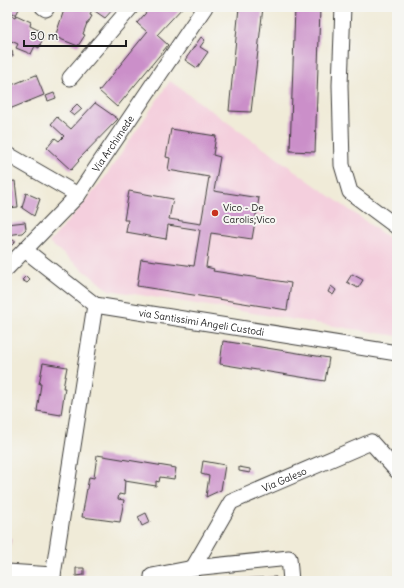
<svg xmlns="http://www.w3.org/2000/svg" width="404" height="588" font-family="Delius,sans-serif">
  <rect width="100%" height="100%" fill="#f6f6f2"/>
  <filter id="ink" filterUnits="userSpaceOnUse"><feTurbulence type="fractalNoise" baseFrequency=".025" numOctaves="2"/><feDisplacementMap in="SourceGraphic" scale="8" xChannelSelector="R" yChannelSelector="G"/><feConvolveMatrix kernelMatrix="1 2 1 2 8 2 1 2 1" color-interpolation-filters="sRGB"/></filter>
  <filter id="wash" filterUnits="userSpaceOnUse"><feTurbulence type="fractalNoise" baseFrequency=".012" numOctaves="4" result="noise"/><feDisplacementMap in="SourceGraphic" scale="16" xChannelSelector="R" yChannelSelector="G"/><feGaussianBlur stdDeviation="0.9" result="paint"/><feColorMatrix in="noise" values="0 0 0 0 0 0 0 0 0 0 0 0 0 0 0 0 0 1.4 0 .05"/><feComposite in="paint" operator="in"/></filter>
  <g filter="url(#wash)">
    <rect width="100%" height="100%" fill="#f0ebd8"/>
    <path fill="#f4cfdd" d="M170 81 397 244V336L109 290 49 243 101 183Z"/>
    <g id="blocks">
      <path fill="#cb8fc9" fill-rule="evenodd" d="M11 7H20L16 15 31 22 30 26 38 30V32L44 35 39 48 35 46 31 54 16 48 18 44 7 39V10L10 11ZM10 11 16 15 15 17 9 14Z
        M65 7H115L105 18 92 9 90 15 92 16 88 23H87L83 34 85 35 78 46 55 37Z
        M151 7H183L157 35 168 45 117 107 99 91 147 32 137 23Z
        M239 7H263L251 112 229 111Z
        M295 8 320 9 315 152 290 151Z
        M201 37 205 40 200 47 208 52 197 68 185 60Z
        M7 50H12L13 56H7Z
        M36 75 44 95 7 110V87Z
        M54 93 56 98 48 101 46 96Z
        M95 103 118 119 78 160 79 161 71 170 47 148 55 138 59 141 64 136 51 124 57 117 71 129Z
        M77 104 82 109 74 116 69 112Z
        M171 129 216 136 213 155 220 157 214 191 259 198 252 239 211 233 206 267 214 269 213 271 291 283 287 310 137 286 141 259 194 266 200 230 168 225 166 239 126 232 128 220H124L129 191 173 199 169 219 201 224 209 177 168 170 170 158 166 157Z
        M15 181 18 207 7 208V182Z
        M26 193 40 199 34 216 22 208Z
        M25 222 26 229 22 233 7 235V224Z
        M15 240V242L7 250V241Z
        M352 274 363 280 358 288 347 282Z
        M26 276 30 280 27 283 22 280Z
        M331 286 336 290 333 295 328 292Z
        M223 341 329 358 325 381 220 364Z
        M43 363 67 367 63 388H65L61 415 37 411 41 384H39Z
        M97 455 176 468 174 479 160 477 159 482 156 481V486L125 481V479L124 495 119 494 118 499 124 500 120 522 82 517 89 477 94 478Z
        M203 461 225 465 221 490 206 497 209 476 201 474Z
        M239 467 250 469V473L239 471Z
        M146 513 150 522 142 526 138 517Z
        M7 538H11L8 559H7Z
        M76 568H84V575L76 576Z
        M276 577V581H221V580Z"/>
    </g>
  </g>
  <g filter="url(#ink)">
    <use href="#blocks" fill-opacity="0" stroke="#3c3b38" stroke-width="1"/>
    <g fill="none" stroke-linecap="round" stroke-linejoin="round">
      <g stroke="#3c3b38" stroke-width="17">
        <g id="minor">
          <path d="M43 7 46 9 47 7"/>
          <path d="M343 7 340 85 342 165 350 192 397 227"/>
          <path d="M70 78 131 7"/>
          <path d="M7 154 78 195"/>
          <path id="s1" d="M25 250 95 305 397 353"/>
          <path id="s2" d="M7 268 78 195 205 7"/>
          <path id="s3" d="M193 568 231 502 371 442 397 471"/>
          <path d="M7 572 53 575"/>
          <path d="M53 581V575L95 305"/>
          <path d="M152 581V576L193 568 289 558 291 581"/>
        </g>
      </g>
      <use href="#minor" stroke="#fff" stroke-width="15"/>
    </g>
  </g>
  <circle fill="#c8321e" stroke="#f6f6f2" stroke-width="1.5" cx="215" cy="213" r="4"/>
  <g text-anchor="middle" stroke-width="4" stroke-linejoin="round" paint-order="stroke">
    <g font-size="10" fill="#1c1c1c" stroke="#f6f6f2">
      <text dy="4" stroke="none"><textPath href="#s2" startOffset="164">Via Archimede</textPath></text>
      <text dy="4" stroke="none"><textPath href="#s1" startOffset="197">via Santissimi Angeli Custodi</textPath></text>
      <text dy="4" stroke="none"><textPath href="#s3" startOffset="134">Via Galeso</textPath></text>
    </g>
    <g font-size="10" fill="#1c1c1c" stroke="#f6f6f2" text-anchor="start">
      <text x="223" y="211">Vico - De<tspan x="223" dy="12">Carolis;Vico</tspan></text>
    </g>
  </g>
  <rect width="404" height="588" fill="none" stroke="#f6f6f2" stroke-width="24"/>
  <path d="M24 40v6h102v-6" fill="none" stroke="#1c1c1c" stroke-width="2"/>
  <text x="30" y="40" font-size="12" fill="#1c1c1c" stroke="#f6f6f2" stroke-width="3" paint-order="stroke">50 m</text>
</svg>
